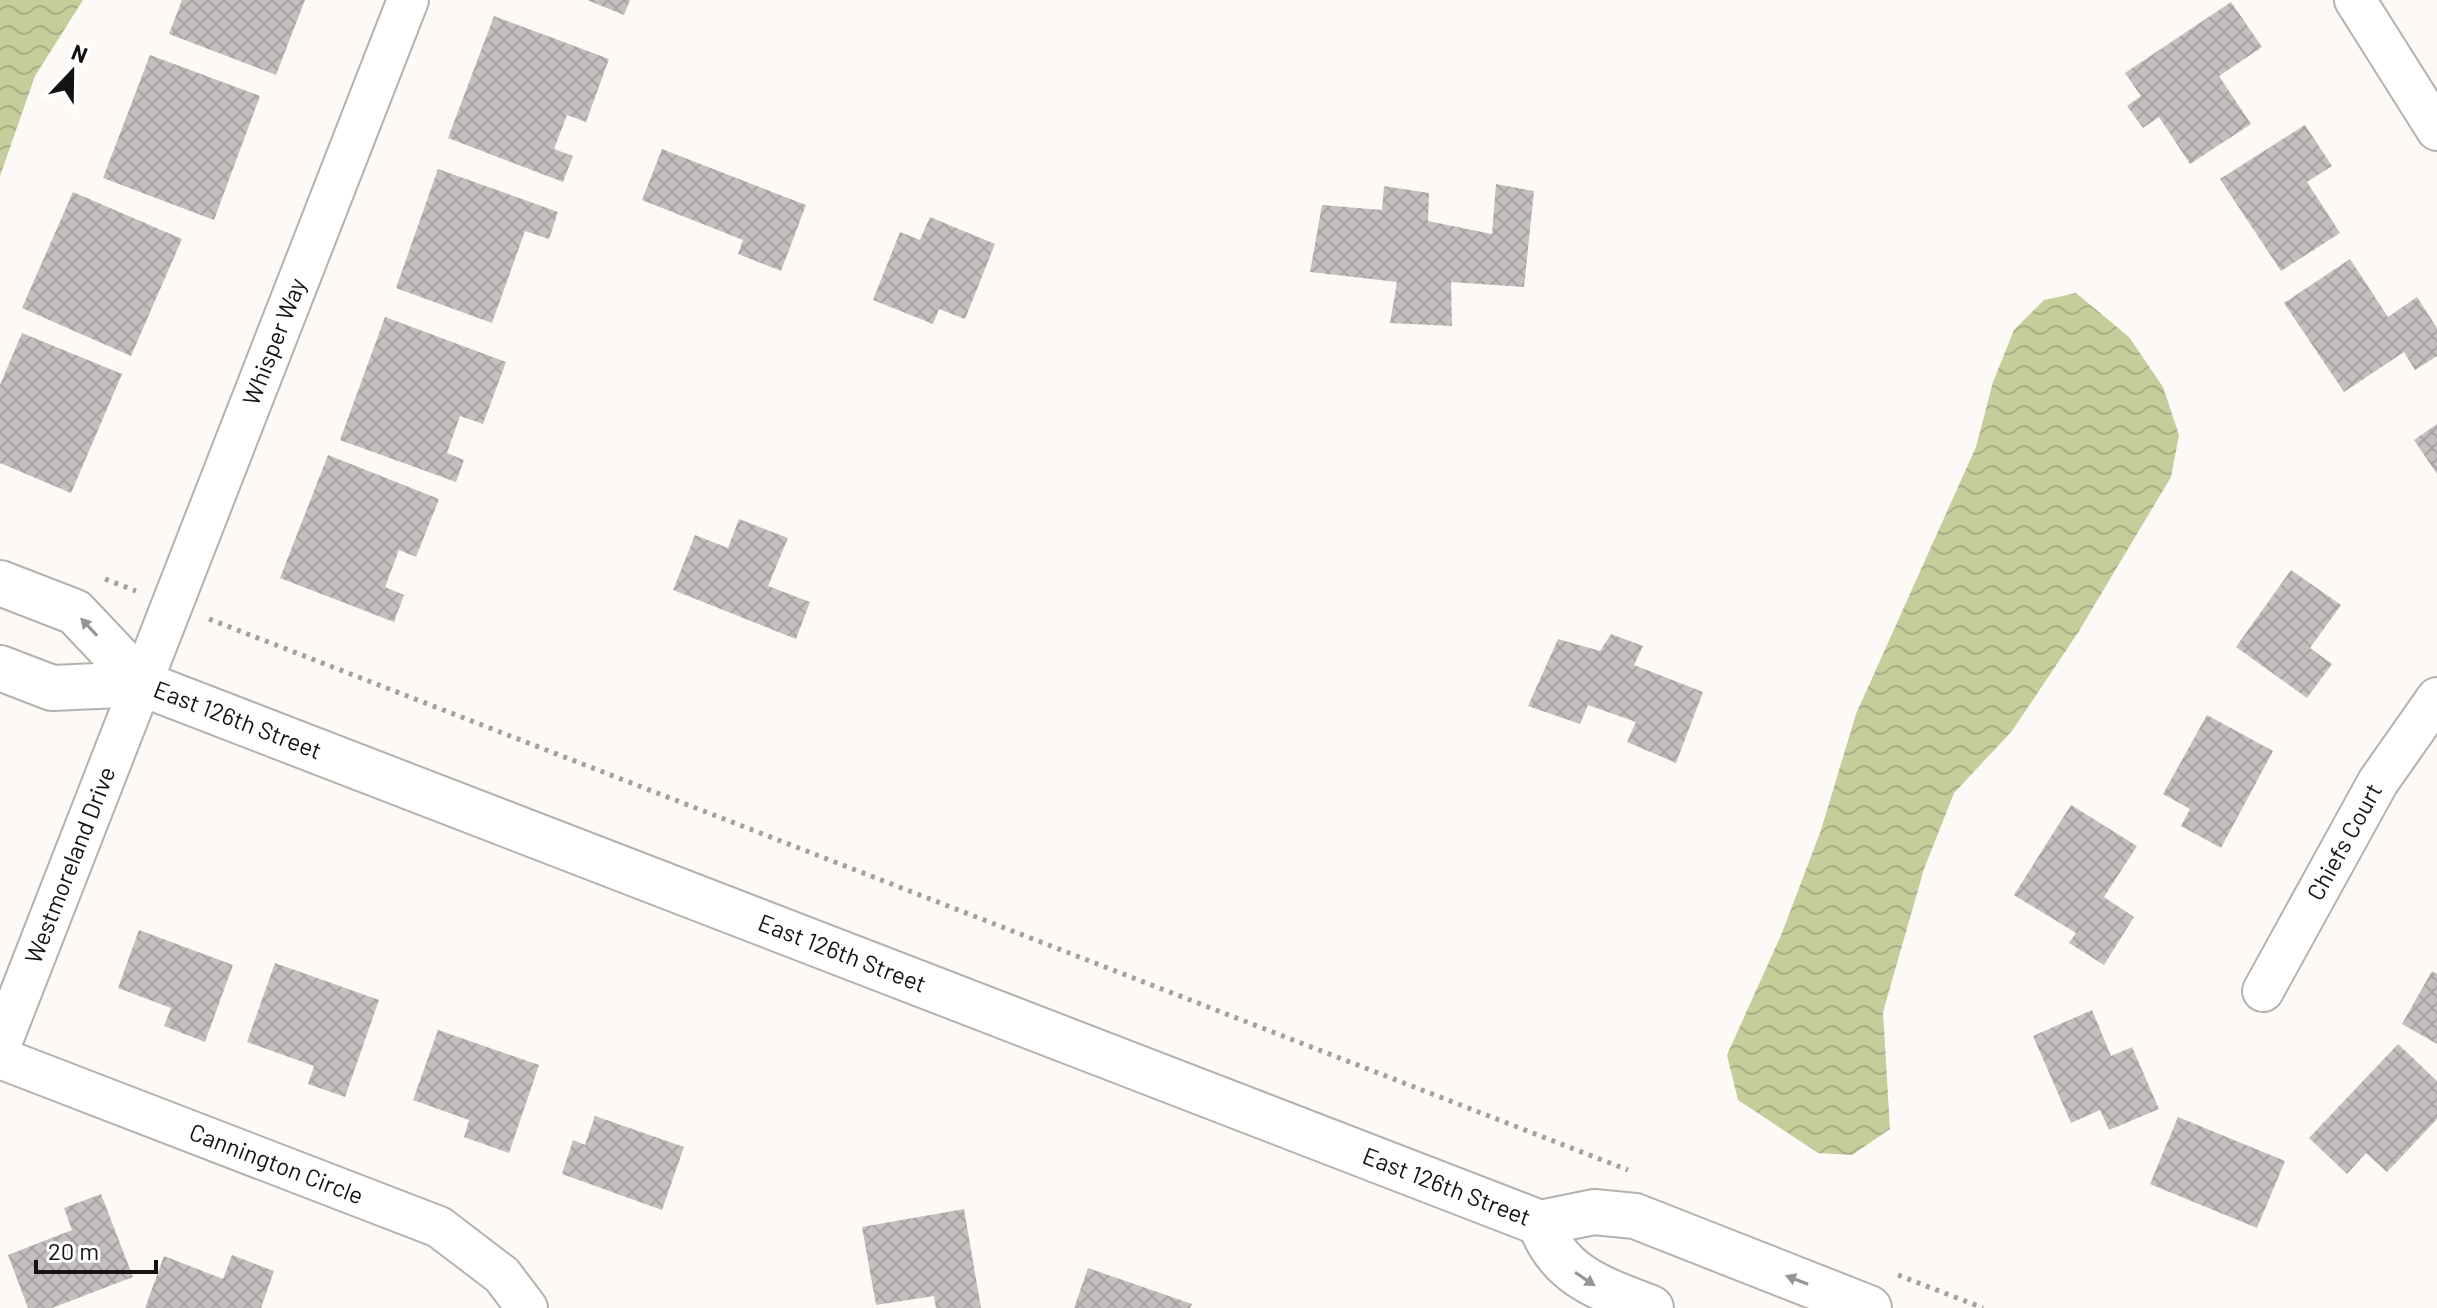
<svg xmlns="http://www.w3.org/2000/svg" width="2437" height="1308" font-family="Barlow,sans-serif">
  <defs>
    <pattern id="water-waves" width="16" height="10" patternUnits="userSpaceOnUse" patternTransform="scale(2)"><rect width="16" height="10" fill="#c5cd9b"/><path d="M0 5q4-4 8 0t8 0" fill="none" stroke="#a8af84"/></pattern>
    <pattern id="building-cross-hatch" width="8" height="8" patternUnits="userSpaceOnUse" patternTransform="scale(2)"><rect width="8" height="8" fill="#c4bfbe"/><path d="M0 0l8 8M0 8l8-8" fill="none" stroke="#a8a3a2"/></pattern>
  </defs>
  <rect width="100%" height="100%" fill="#fdf9f6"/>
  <path fill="url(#water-waves)" d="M0 0H83L35 76 0 176Z
    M2076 293 2129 337 2163 387 2179 435 2171 477 2079 631 2012 731 1954 793 1924 869 1883 1012 1890 1129 1852 1155 1818 1153 1738 1100 1727 1055 1782 933 1821 830 1856 714 1976 447 1993 382 2014 330 2044 300Z"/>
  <path fill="url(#building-cross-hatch)" d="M182 0H305L276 75 169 34Z
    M587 0H630L624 15Z
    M2231 2 2262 47 2219 76 2251 124 2190 164 2159 117 2143 128 2127 106 2141 96 2125 73Z
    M494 16 609 59 586 122 567 115 554 149 573 156 563 182 448 138Z
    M150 55 260 96 214 220 103 178Z
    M2305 125 2332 166 2307 182 2340 233 2281 271 2220 179Z
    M662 149 806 205 781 271 738 254 743 240 642 200Z
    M438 169 558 212 549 239 525 231 492 323 396 288Z
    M1496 184 1534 191 1524 287 1451 282 1452 326 1390 323 1397 282 1310 272 1322 205 1382 210 1384 186 1429 193 1428 221 1492 234Z
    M73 192 182 239 131 356 22 308Z
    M930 217 995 244 965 319 939 309 933 324 873 300 900 232 920 240Z
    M2350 259 2388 317 2417 297 2437 328V356L2415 370 2404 352 2344 392 2284 303Z
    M385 317 506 362 483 424 460 416 447 453 464 460 456 482 340 440Z
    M22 333 122 374 71 493 0 463V385Z
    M2437 424V474L2414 440Z
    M328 455 439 499 416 557 399 550 385 587 404 595 394 622 280 578Z
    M739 519 788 538 768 586 810 602 796 639 673 590 695 535 728 548Z
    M2291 570 2341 605 2310 648 2332 664 2307 698 2236 647Z
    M1611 634 1643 646 1634 665 1703 692 1676 763 1627 742 1636 722 1588 705 1580 724 1528 706 1558 639 1600 651Z
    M2207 715 2273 751 2221 848 2181 826 2190 809 2163 794Z
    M2071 805 2137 846 2104 897 2134 917 2104 965 2069 943 2076 933 2014 895Z
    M139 930 233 965 205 1042 164 1026 171 1008 118 988Z
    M275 963 379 1000 345 1097 308 1084 314 1066 247 1042Z
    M2432 971 2437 974V1044L2402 1024Z
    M2092 1010 2111 1056 2132 1047 2159 1109 2109 1130 2100 1110 2071 1123 2033 1036Z
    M438 1030 539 1065 509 1153 464 1137 469 1120 413 1100Z
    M2398 1044 2437 1081V1119L2387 1172 2366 1153 2347 1174 2309 1138Z
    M595 1116 684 1147 662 1210 562 1174 573 1140 585 1145Z
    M2178 1117 2285 1161 2257 1228 2150 1184Z
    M101 1194 133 1277 52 1308H28L8 1255 72 1230 64 1208Z
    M964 1209 981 1308H936L934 1296 876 1305 862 1227Z
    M232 1255 274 1271 261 1308H145L164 1256 223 1279Z
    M1088 1268 1192 1304 1190 1308H1074Z"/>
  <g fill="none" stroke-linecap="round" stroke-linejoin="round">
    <g stroke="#b4b1ae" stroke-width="44">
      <g id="minor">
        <path d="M2355 0 2437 130"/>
        <path id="s1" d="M2263 991 2378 782 2437 698"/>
        <path id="s2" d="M0 1046 408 0"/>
        <path id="s3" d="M0 1058 439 1227 502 1275 527 1308"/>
      </g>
    </g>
    <g stroke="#b4b1ae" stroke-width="48">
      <g id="secondary">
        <path d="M0 583 75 612 143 684"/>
        <path id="s4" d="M0 668 52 688 143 684 1540 1223 1594 1212 1635 1216 1869 1308"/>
        <path d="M1540 1223C1559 1277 1603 1289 1651 1308"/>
      </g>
    </g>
    <path stroke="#a3a09e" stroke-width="5" stroke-dasharray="4 6" stroke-linecap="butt" d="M105 579 136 591
      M209 619 1628 1170
      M1898 1275 1983 1308"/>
    <use href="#minor" stroke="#fff" stroke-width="40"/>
    <use href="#secondary" stroke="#fff" stroke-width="44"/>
  </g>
  <defs><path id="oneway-solid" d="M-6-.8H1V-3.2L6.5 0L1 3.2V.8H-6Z" transform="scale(2)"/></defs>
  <g fill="#959594">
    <use href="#oneway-solid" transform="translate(89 627) rotate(-133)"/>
    <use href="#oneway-solid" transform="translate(1585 1279) rotate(34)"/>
    <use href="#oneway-solid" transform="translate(1797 1280) rotate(-159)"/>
  </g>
  <g text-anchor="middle" stroke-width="8" stroke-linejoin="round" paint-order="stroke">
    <g font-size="24" fill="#141312" stroke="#fff">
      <text dy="8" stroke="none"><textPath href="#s2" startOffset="756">Whisper Way</textPath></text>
      <text dy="8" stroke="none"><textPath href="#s4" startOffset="248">East 126th Street</textPath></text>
      <text dy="8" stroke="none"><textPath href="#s1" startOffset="170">Chiefs Court</textPath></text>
      <text dy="8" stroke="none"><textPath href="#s2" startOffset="194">Westmoreland Drive</textPath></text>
      <text dy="8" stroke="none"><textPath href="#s4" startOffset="896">East 126th Street</textPath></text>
      <text dy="8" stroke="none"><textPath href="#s3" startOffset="296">Cannington Circle</textPath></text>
      <text dy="8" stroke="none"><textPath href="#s4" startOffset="1544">East 126th Street</textPath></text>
    </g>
  </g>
  <g transform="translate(72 72) rotate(22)" stroke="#ffffff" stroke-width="6" paint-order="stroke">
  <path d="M0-6L14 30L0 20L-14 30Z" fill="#141312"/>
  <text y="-12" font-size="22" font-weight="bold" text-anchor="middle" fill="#141312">N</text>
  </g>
  <path d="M36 1260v12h120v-12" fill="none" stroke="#141312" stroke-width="4"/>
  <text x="48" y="1260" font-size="24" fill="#141312" stroke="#ffffff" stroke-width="6" paint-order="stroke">20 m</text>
</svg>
